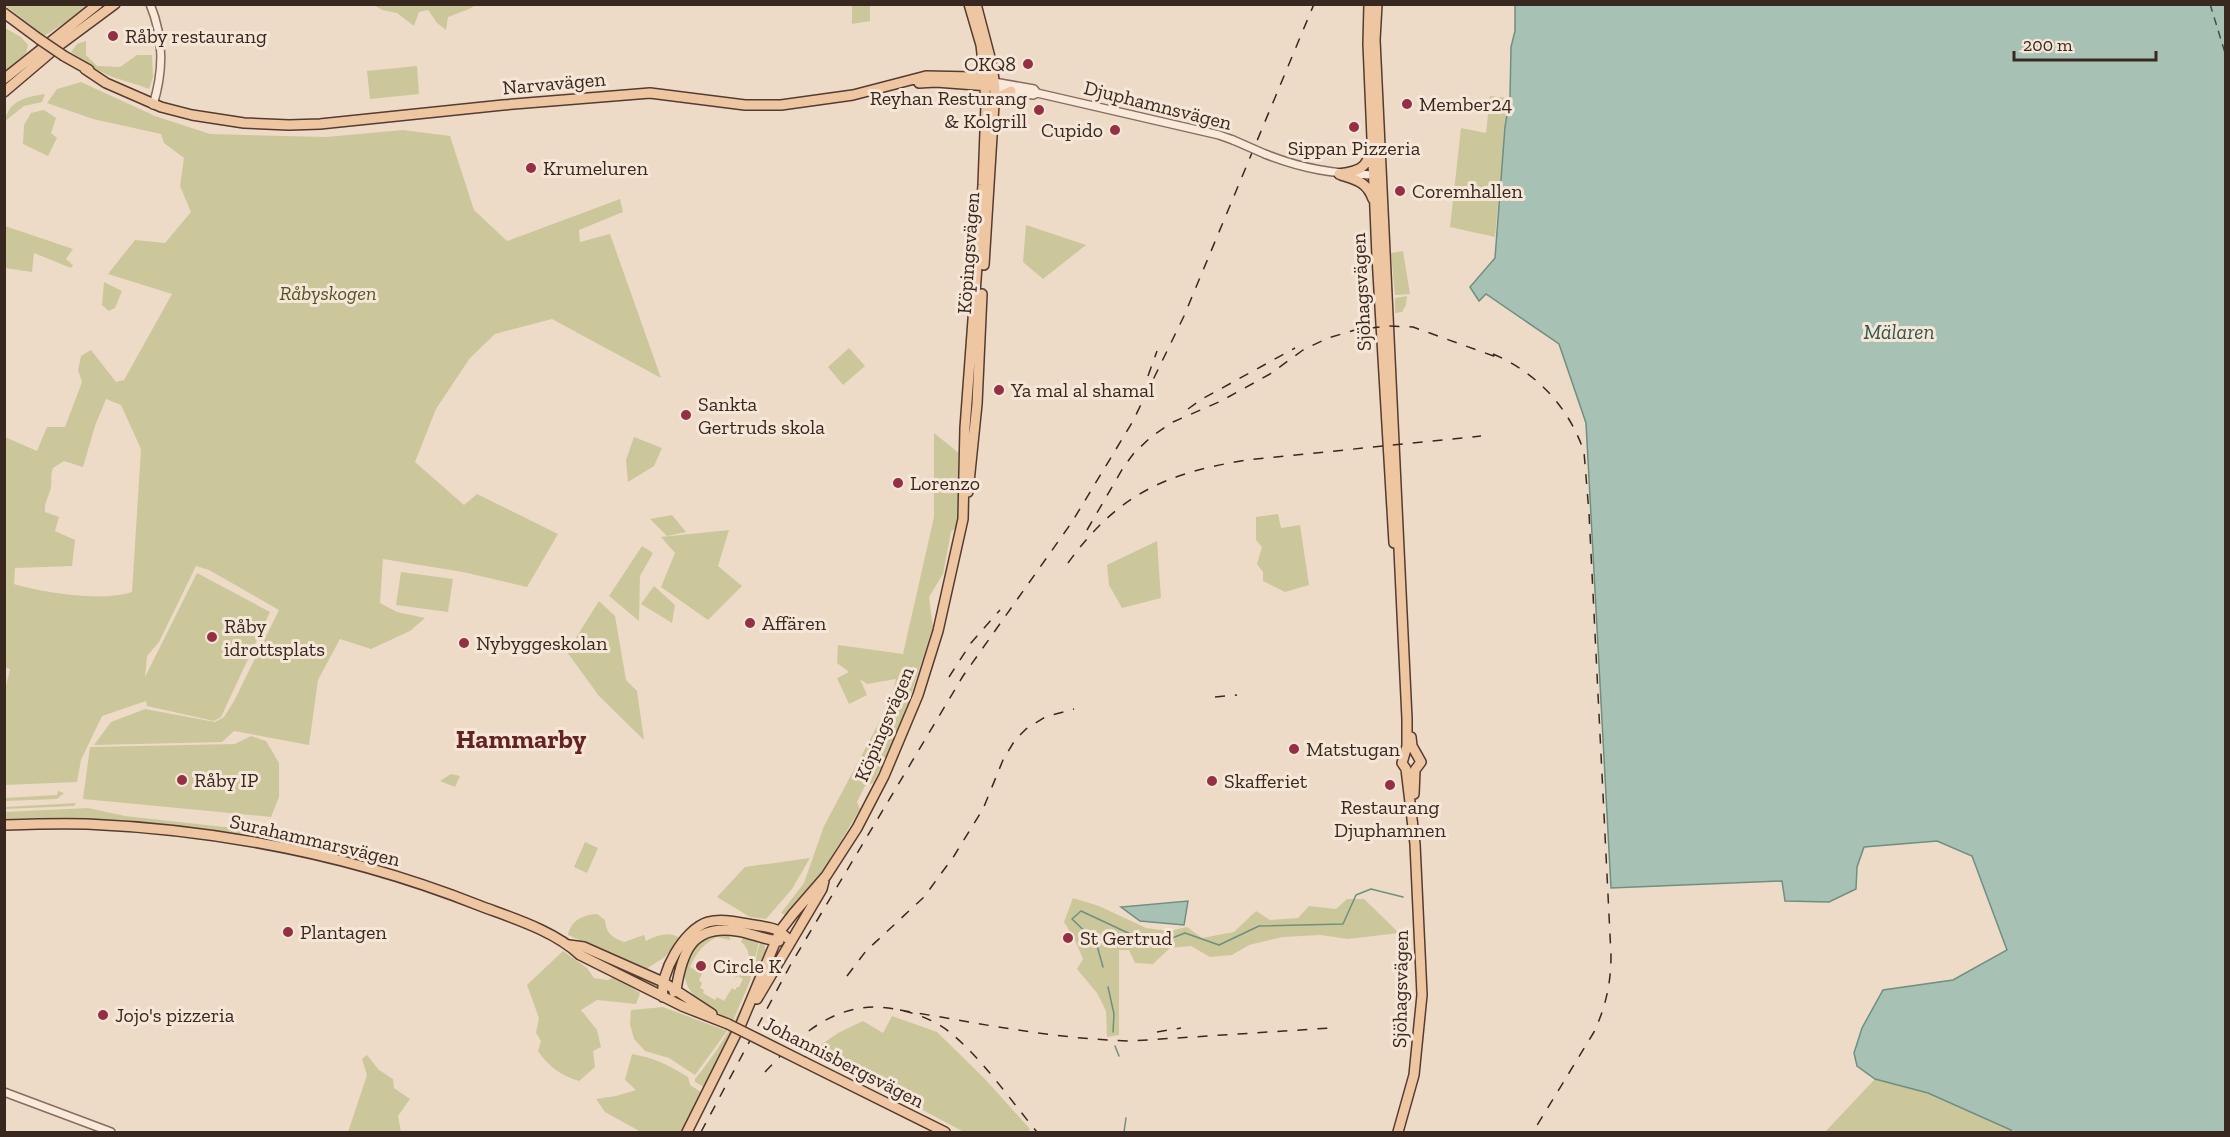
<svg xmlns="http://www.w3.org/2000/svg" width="2230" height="1137" font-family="'Zilla Slab',serif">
  <rect width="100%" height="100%" fill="#eddbc7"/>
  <path fill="#cbc79b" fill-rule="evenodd" d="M5 5H4H94L44 36Z
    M374 5H476L469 9 448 17 446 30 437 23 428 10 419 12 414 26 397 13 382 10Z
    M852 5V4L884 5 870 6V21L852 24Z
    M5 28 21 37 28 45 26 53 5 73Z
    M86 41V55L97 66 120 67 137 55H152L153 77 149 89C137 84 124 81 112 77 97 71 84 61 71 52L77 44Z
    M417 66 419 94 370 99 367 71Z
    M81 82 155 116 210 134 326 137 403 130 450 136 474 210 507 241 620 199 623 212 579 230 580 242 610 234 661 378 552 319 495 334 470 358 436 409 415 462 464 505 477 494 558 534 527 587 463 572 383 559 380 603 397 612 425 618 410 631 371 649 340 639 318 680 309 745 234 731 222 742 94 745 111 722 145 709 215 722 224 717 234 701 279 610 209 570 196 566 159 642 147 656 145 677 197 573 270 612 221 717 214 721 147 706 146 701 102 716 81 760 77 782 5 785V690L10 669 4 667 5 437 37 451 47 427H65L82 382 78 370 81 356 91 350 116 382 124 380 172 294 108 274 135 240 165 243 191 212 180 186 184 158 164 143 161 134 93 119 47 103 57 89ZM106 399 121 405 141 449 132 592C103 602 44 593 14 584L15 568 72 566 75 540 55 531 59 517 45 512C44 502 49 497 51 487 52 481 50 475 53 468L64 461 83 467 95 426Z
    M45 94 42 102 24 106 5 121C9 100 26 97 45 94Z
    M1490 96 1508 98 1495 237 1450 227 1461 128 1486 133Z
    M44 110 56 118 51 133 57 138 48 156 23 144 24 125 31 113Z
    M1026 225 1086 245 1043 279 1023 262Z
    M5 226 73 249 66 259 73 265 71 268 34 253 32 272 5 268Z
    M1403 251 1410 294 1395 295 1391 253Z
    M104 282 122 291 115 308 109 311 102 305Z
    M1407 296 1406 305 1402 312 1395 313V298Z
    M849 348 865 366 843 385 828 367Z
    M934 433 960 454 957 526 951 532 943 574 929 597 933 627 909 700 889 751 873 783 865 786 857 802 860 809 822 872 785 915 781 913 804 883 824 826 890 702 896 679 867 684 860 679 867 695 849 704 837 678 849 672 837 663 838 645 903 654 934 517Z
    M634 437 662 448 654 466 628 482 626 460Z
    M1278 514 1281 528 1300 525 1309 585 1285 592 1263 581V572L1257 564 1262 547 1256 540V517Z
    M672 515 686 532 667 536 650 519Z
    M729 530 718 566 742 586 708 620 661 587 675 553 661 537Z
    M1157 541 1161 598 1122 608 1109 585 1107 565Z
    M642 546 653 553 640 576 639 621 609 596Z
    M401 572 453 579 448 612 396 605Z
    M654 586 675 605 672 623 641 604Z
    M599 601 615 616 626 680 637 691 644 740 599 696 567 652Z
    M251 736 266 741 279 763V797L271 817 83 799 90 747 235 744Z
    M451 774 460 776 455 787 440 781Z
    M58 791 64 793 57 799 5 801V798L57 795Z
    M76 803 74 806 5 809V807Z
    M88 808 125 816 224 827H269L273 832 271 839C182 824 94 816 5 819V812Z
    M585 842 598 848 587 873 574 867Z
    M810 858 792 889 766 919 750 917 717 897 745 867Z
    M1073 898 1099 906 1146 928 1169 931 1187 927 1202 938 1234 932 1256 911 1270 920 1298 918 1309 906 1336 909 1347 899H1364L1399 933 1348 939 1320 935 1283 937 1249 945 1232 955 1210 957 1191 946 1170 948 1153 964 1135 963 1129 950H1119V1035L1107 1037 1106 1011 1097 993 1077 969 1083 959 1075 940 1064 922Z
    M597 914 605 920C606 933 611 937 624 942L644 935 646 941C658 935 668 931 680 938L665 957 646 969 568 935C571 920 583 915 597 914Z
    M718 934H729L730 940 717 937C704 943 696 953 690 967L702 974 699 980 702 983 700 988 704 990 703 993 715 1000 717 997 724 1001 732 988 735 990 737 987H739L743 979 738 976 735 978 737 974 742 976C749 966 753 951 741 942L743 937 759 941 750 981 733 1021C709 1009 675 992 687 960 693 945 703 939 718 934Z
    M761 940C771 951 762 964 757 976L753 974 758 949Z
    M579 950 660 984 659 992Z
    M563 951 587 968 594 978 607 980 615 977 640 993 636 1004 597 1000 581 1010 597 1030 601 1047 593 1051 595 1067 579 1081C560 1075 549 1067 538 1051L541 1041 536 1033 539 1018 527 985Z
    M754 976 755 977 746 1004 704 1087 695 1082V1079C721 1047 741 1014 754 976Z
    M663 1007 727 1031 695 1075 669 1058 645 1051 634 1039 630 1024 631 1010Z
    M892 1016 937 1032 984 1078 1030 1129 1027 1132H964L812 1051 838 1033 863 1021 883 1033Z
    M632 1054C654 1058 669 1065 688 1077L690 1085 701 1092 682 1132H641L605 1112 596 1099 616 1096 636 1090 625 1080Z
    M367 1055 379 1070 393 1079 394 1088 410 1099 398 1116 401 1132H348L367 1075 362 1059Z
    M1875 1079 1928 1093 2012 1130 2011 1132H1825Z"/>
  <path fill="#a8c1b5" stroke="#6f8f81" stroke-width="1.5" d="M1515 5H2225V1132H2011V1130L1928 1093 1875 1079 1857 1066 1854 1053 1862 1028 1883 990 1953 980 2007 950 1972 856 1937 841 1864 847 1857 867 1856 889 1829 902 1785 901 1782 881 1611 888 1586 423 1559 344 1486 294 1479 301 1470 287 1495 258 1505 127 1510 97 1511 47 1515 31Z
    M1188 901 1184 925 1140 921 1121 907Z"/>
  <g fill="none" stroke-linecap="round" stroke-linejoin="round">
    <path stroke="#6f8f81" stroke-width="1.5" d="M1103 967 1096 942 1072 919 1081 911 1154 945 1185 933 1219 945 1259 926 1343 924 1356 895 1371 889 1403 897
      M1108 987 1114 1014 1113 1032
      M1115 1046 1119 1056
      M1124 1132 1126 1118"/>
    <path stroke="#30584e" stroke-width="1.5" stroke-dasharray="8 6" stroke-linecap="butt" d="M2210 4 2226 56"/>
    <g stroke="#886c5d" stroke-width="10">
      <path id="minor" d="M150 4C164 38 164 70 153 105
        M994 82 1034 89 1037 93
        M995 88 1033 95 1037 93 1219 135 1233 140
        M1265 154C1303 169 1334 174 1375 175
        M4 1092 111 1132"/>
    </g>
    <g stroke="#563b31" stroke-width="12">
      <path id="major" d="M976 4 992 65 995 88 984 265
        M1369 4 1368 44 1377 256 1394 543
        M1377 4 1375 40 1407 719V746L1402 763 1406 769 1415 844 1422 995 1414 1075 1398 1132
        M4 13 39 39
        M64 56 89 70
        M85 69 106 83 161 107 192 115 244 123 289 125 320 124 503 105 650 93 745 105H781L853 95 926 76 973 77 994 82
        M4 79 98 4
        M919 83 936 82 989 86
        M4 92 57 47 115 4
        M995 99 1011 91
        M1339 174C1357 171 1367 170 1371 149
        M1341 175C1357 180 1367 182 1373 199
        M968 492 977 404 982 294
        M1411 737 1412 746 1421 762 1415 770 1414 794
        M4 825C32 824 59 823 87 824 222 830 352 855 478 905 512 918 553 930 580 955L682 1006 728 1024
        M569 945 584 947 663 982 712 1014
        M674 992 676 990C682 952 692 924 737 931 751 933 765 940 779 941
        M663 997C659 974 684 929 708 922 723 918 739 923 754 925 772 928 777 927 790 941
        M757 999 822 889 824 881
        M804 1062 945 1132
        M687 1132 741 1024 780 931 793 914 826 876 857 828 884 776 918 695 938 631 963 519 965 428 983 185 986 105 984 70 981 45 969 4"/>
    </g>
    <use href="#minor" stroke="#f8e9db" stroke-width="7"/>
    <use href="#major" stroke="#eec7a2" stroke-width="9"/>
    <path stroke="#392820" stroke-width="1.5" stroke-dasharray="10 10" stroke-linecap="butt" d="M1493 354C1536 372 1569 407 1584 452L1589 513 1611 955C1611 983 1606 1006 1594 1032L1533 1132
      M1148 376 1157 351
      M1188 409 1202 399 1295 348
      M1087 530 1123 468 1134 453 1152 436 1173 422 1221 401 1270 374 1303 350 1328 338 1355 330 1389 326 1413 327 1499 358
      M1068 563C1117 495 1165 473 1247 460L1481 436
      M949 677 971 643 1000 610
      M1215 697 1237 695
      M847 976 866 951 924 897 954 856 983 809 1003 760 1015 740 1026 729 1045 717 1074 709
      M900 1010C977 1023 1053 1039 1131 1041L1330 1028
      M1157 1032 1181 1028
      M765 1072C804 1030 843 995 904 1011 921 1015 940 1023 953 1035 983 1060 1012 1102 1037 1132
      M701 1132 791 964 963 676 1072 522 1133 421 1184 316 1314 4"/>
    <g stroke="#886c5d" stroke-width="10" stroke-linecap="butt">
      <path id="minor-bridge" d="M1233 140 1265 154"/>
    </g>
    <g stroke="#563b31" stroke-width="12" stroke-linecap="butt">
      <path id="major-bridge" d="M39 39 64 56
        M728 1024 804 1062"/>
    </g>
    <use href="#minor-bridge" stroke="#f8e9db" stroke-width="7"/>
    <use href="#major-bridge" stroke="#eec7a2" stroke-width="9"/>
  </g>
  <g fill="#953044" stroke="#f5e6d7" stroke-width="2">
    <circle cx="113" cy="36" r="6"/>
    <circle cx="1028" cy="64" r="6"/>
    <circle cx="1407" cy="104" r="6"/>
    <circle cx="1039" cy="110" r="6"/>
    <circle cx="1354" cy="127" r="6"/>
    <circle cx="1115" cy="130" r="6"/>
    <circle cx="531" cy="168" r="6"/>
    <circle cx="1400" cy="191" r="6"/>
    <circle cx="999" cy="390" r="6"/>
    <circle cx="686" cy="415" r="6"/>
    <circle cx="898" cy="483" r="6"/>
    <circle cx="750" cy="623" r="6"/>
    <circle cx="212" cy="637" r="6"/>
    <circle cx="464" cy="643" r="6"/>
    <circle cx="1294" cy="749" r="6"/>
    <circle cx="182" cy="780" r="6"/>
    <circle cx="1212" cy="781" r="6"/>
    <circle cx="1390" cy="785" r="6"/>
    <circle cx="288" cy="932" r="6"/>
    <circle cx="1068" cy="938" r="6"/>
    <circle cx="701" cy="966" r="6"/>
    <circle cx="103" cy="1015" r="6"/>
  </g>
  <g text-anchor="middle" stroke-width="6" stroke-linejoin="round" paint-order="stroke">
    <g font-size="20" fill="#392820" stroke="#f5e6d7" text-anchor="start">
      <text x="125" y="43">Råby restaurang</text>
      <text x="1016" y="71" text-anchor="end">OKQ8</text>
      <text x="1027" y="105" text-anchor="end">Reyhan Resturang<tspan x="1027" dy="23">&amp; Kolgrill</tspan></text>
      <text x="1419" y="111">Member24</text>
      <text x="1103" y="137" text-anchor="end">Cupido</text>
      <text x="1354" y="155" text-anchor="middle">Sippan Pizzeria</text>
      <text x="543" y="175">Krumeluren</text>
      <text x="1412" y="198">Coremhallen</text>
      <text x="1011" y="397">Ya mal al shamal</text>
      <text x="698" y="411">Sankta<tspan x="698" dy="23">Gertruds skola</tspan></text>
      <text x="910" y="490">Lorenzo</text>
      <text x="762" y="630">Affären</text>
      <text x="224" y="633">Råby<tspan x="224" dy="23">idrottsplats</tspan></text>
      <text x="476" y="650">Nybyggeskolan</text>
      <text x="1306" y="756">Matstugan</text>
      <text x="194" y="787">Råby IP</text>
      <text x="1224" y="788">Skafferiet</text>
      <text x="1390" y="814" text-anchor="middle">Restaurang<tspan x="1390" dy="23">Djuphamnen</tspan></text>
      <text x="300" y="939">Plantagen</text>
      <text x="1080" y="945">St Gertrud</text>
      <text x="713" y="973">Circle K</text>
      <text x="115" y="1022">Jojo's pizzeria</text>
    </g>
    <g font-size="20" fill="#392820" stroke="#f5e6d7">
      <text transform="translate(554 83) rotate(-5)" y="7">Narvavägen</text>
      <text transform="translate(1158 105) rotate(14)" y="7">Djuphamnsvägen</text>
      <text transform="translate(968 253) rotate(-86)" y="7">Köpingsvägen</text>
      <text transform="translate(1361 292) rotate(-93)" y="7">Sjöhagsvägen</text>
      <text transform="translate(884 724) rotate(-67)" y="7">Köpingsvägen</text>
      <text transform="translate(315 840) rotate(13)" y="7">Surahammarsvägen</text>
      <text transform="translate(1400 989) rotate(-89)" y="7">Sjöhagsvägen</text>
      <text transform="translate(844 1062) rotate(27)" y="7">Johannisbergsvägen</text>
    </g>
    <g font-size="20" font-style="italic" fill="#525528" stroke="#f5e6d7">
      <text x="328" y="300">Råbyskogen</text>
    </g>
    <g font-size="21" font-style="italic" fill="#30584e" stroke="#f5e6d7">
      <text x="1899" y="339">Mälaren</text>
    </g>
    <g font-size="26" font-weight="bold" fill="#642321" stroke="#f5e6d7">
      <text x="521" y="748">Hammarby</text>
    </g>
  </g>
  <rect width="2230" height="1137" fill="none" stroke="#392820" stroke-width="12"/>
  <path d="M2014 51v9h142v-9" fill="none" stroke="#392820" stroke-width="3"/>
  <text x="2023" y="51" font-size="18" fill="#392820" stroke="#f5e6d7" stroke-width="4.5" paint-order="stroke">200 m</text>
</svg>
